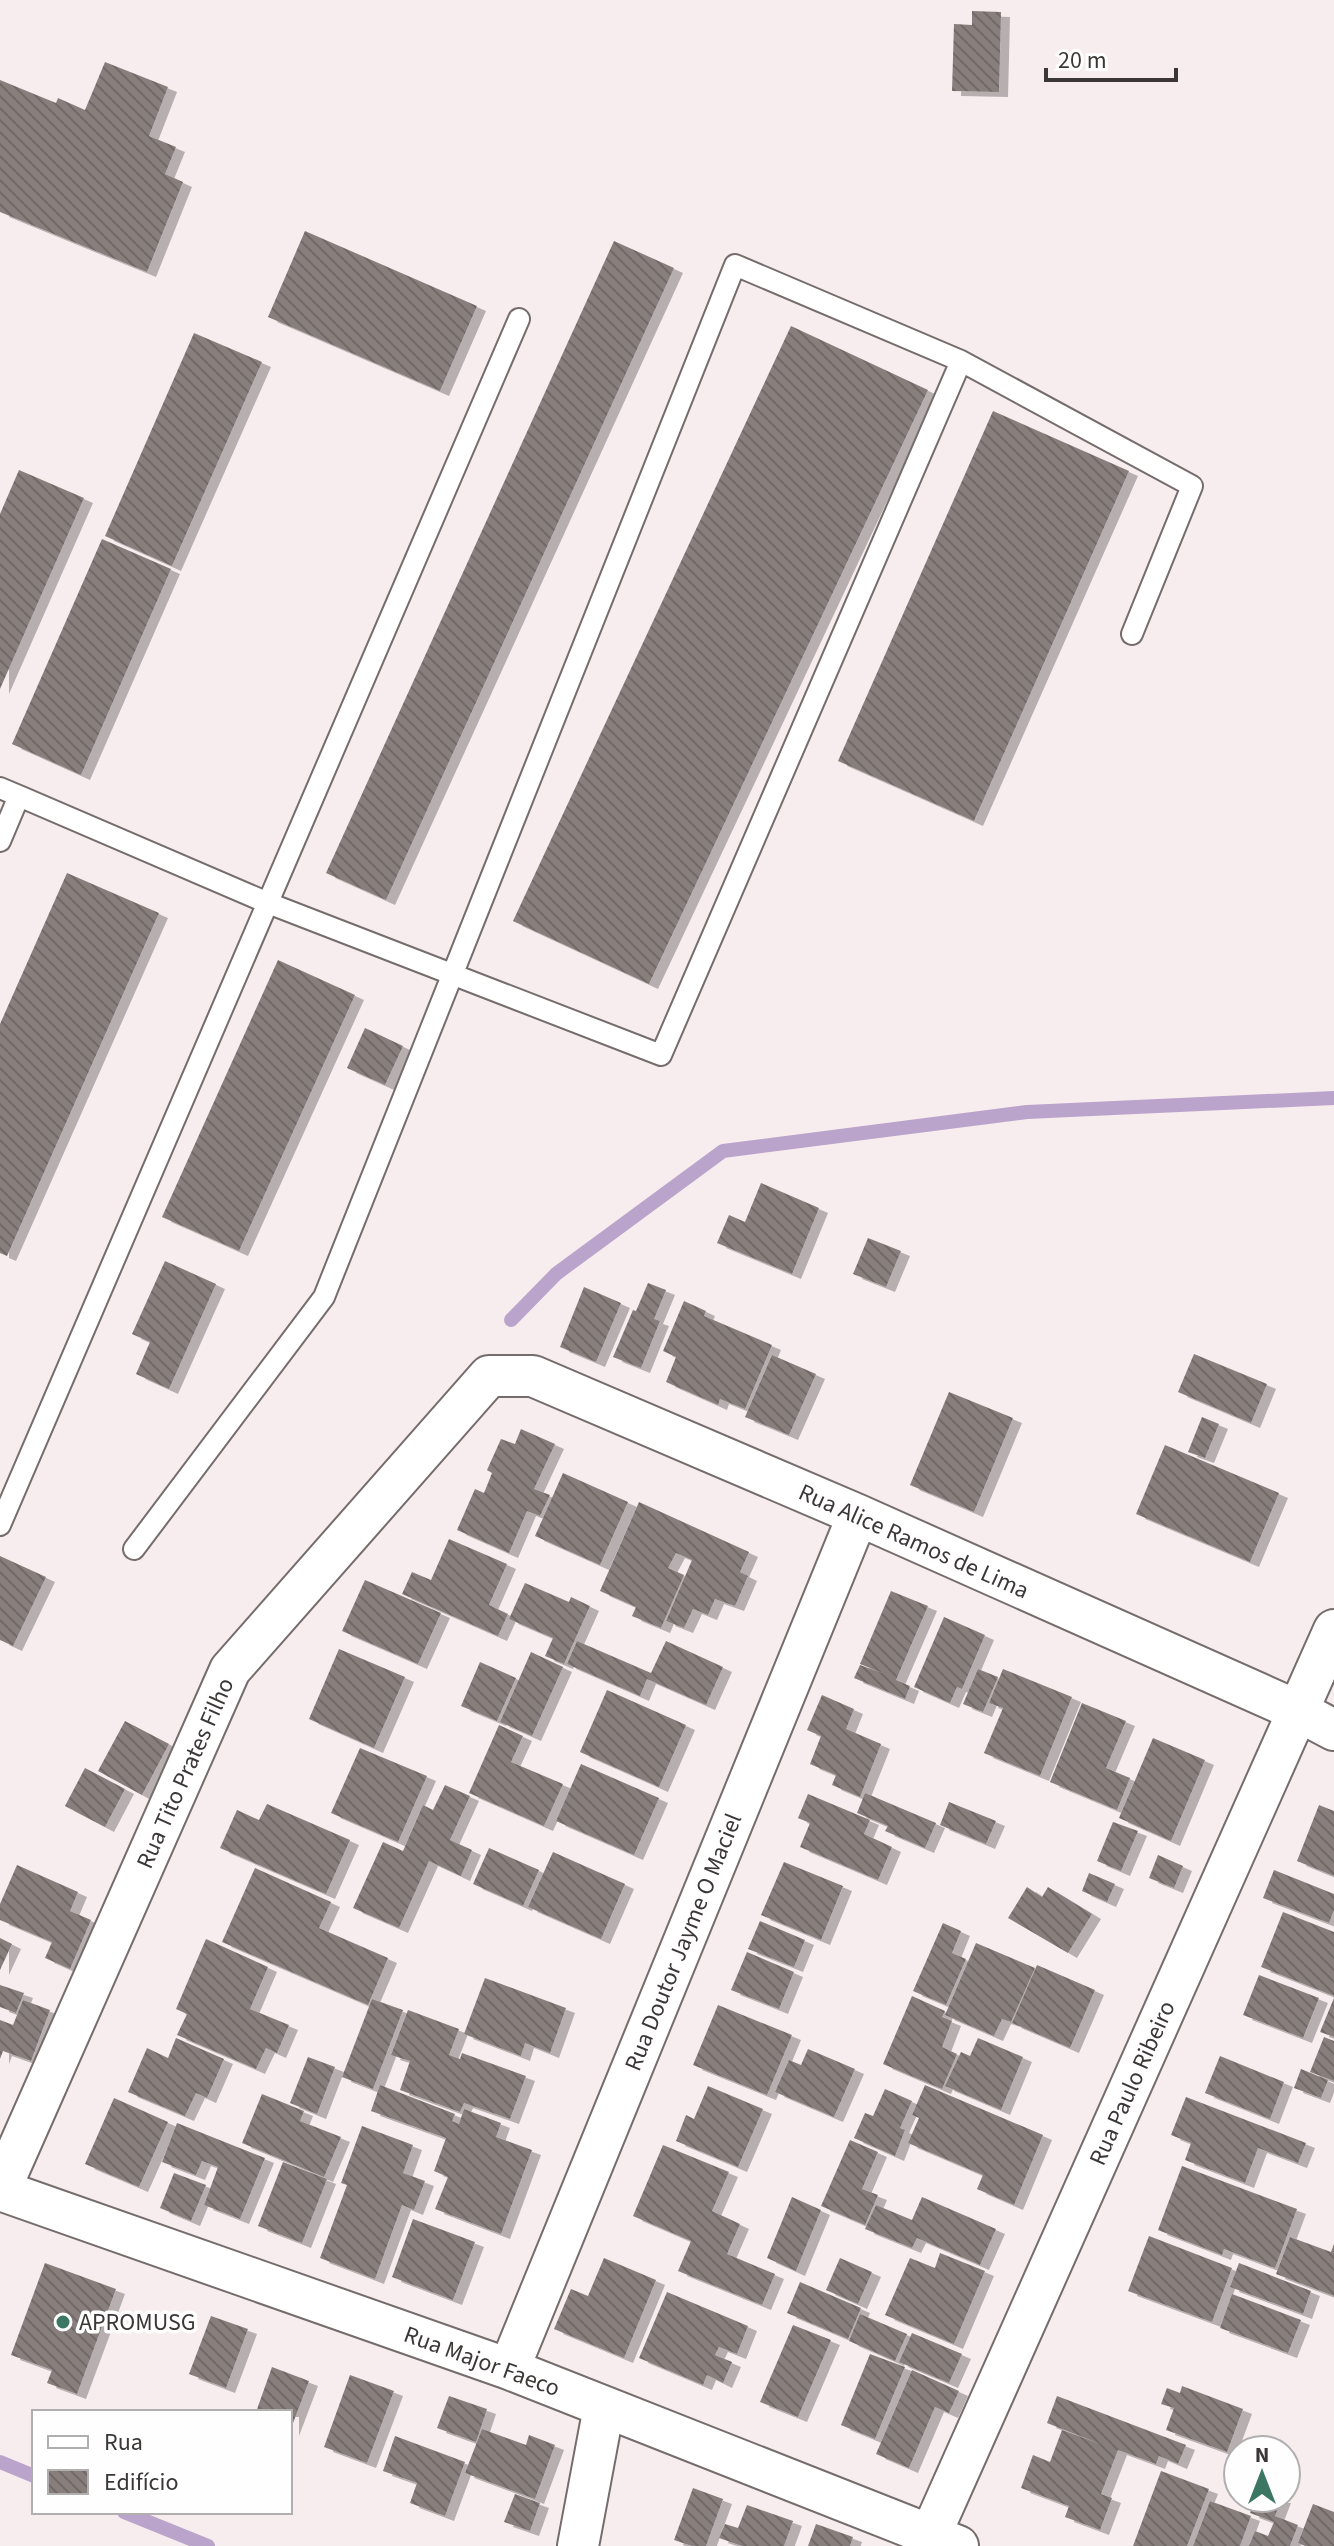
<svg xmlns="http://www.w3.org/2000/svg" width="1334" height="2546" font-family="'Source Sans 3',sans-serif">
  <defs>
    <pattern id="building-back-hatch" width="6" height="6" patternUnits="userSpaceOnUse" patternTransform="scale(2)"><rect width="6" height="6" fill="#887f7c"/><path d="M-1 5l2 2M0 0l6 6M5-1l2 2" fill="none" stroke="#706966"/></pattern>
    <filter id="shadow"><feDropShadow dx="9" dy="5" stdDeviation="0" flood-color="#0004"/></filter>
  </defs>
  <rect width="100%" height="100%" fill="#f8edee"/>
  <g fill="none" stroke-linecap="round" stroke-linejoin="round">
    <path stroke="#bba4cb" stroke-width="14" d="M511 1320 556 1274 723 1151 1027 1112 1334 1098
      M0 2462 34 2476
      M124 2512 208 2546"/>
  </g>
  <path fill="url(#building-back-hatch)" filter="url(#shadow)" d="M972 11 1001 12 999 92 952 91 954 24 972 25Z
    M105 62 168 87 149 136 176 147 165 174 183 182 147 272 0 212V80L56 103 58 98 85 110Z
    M305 231 477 306 440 391 268 317Z
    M614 241 674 268 386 900 326 873Z
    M791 326 928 390 649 984 513 921Z
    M194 333 262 362 172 566 105 536Z
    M993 411 1129 471 974 821 838 761Z
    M19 470 84 498 0 689V514Z
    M102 539 171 569 81 775 12 744Z
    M67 873 159 913 7 1256 0 1253V1024Z
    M278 960 355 995 239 1251 162 1217Z
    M365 1028 403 1046 385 1085 347 1068Z
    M761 1183 819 1208 792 1274 717 1243 729 1215 745 1222Z
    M868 1238 901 1251 886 1287 853 1274Z
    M165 1261 216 1284 169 1389 136 1374 150 1342 132 1334Z
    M648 1283 666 1290 654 1319 660 1321 641 1368 613 1357 633 1310 636 1311Z
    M584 1287 621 1303 596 1362 560 1347Z
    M684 1301 706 1311 704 1316 772 1345 745 1409 720 1399 718 1405 666 1382 676 1357 663 1351Z
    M1194 1354 1267 1384 1251 1423 1178 1392Z
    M772 1355 816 1374 789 1435 745 1417Z
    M949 1392 1013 1418 974 1512 910 1485Z
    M1202 1417 1219 1424 1205 1458 1188 1452Z
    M521 1429 555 1444 534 1489 550 1495 540 1516 527 1511 509 1553 457 1530 475 1489 484 1493 492 1473 487 1470 501 1439 515 1444Z
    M1165 1445 1279 1493 1250 1562 1136 1514Z
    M563 1473 628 1502 600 1565 535 1536Z
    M639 1502 749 1552 740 1572 748 1576 735 1606 715 1599 708 1615 693 1609 684 1628 666 1621 692 1560 676 1553 668 1568 684 1575 661 1628 632 1616 636 1607 600 1591Z
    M449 1539 507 1564 489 1605 508 1614 498 1636 402 1594 412 1572 431 1580Z
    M0 1556 46 1577 13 1646 0 1640Z
    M365 1580 441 1613 418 1664 342 1631Z
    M525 1583 569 1602 571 1597 590 1606 564 1664 545 1656 553 1638 509 1619Z
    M891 1591 928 1606 896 1680 910 1686 905 1699 854 1678 860 1665 885 1674 860 1664Z
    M944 1617 985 1635 962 1689 957 1687 950 1703 914 1687Z
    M577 1641 651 1673 666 1641 723 1667 706 1705 647 1679 640 1696 567 1664Z
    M339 1649 405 1677 374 1748 309 1719Z
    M531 1652 563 1667 532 1736 500 1722Z
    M480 1662 516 1678 497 1721 461 1706Z
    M978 1669 998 1677 983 1712 963 1704Z
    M1003 1669 1072 1697 1040 1776 984 1753 1003 1708 989 1703Z
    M607 1690 686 1725 659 1787 580 1752Z
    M822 1695 854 1709 846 1729 881 1744 860 1797 832 1785 836 1775 810 1764 821 1736 807 1730Z
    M1082 1703 1126 1721 1106 1768 1130 1778 1117 1810 1050 1782Z
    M125 1721 169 1744 142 1795 98 1771Z
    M499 1725 523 1736 511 1762 563 1784 544 1826 469 1793Z
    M1153 1738 1205 1760 1171 1841 1119 1818Z
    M360 1748 427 1776 398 1842 331 1813Z
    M581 1764 659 1798 634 1855 556 1821Z
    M85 1768 125 1789 105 1827 65 1806Z
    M445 1785 470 1796 450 1840 472 1850 461 1876 429 1861 399 1928 353 1908 383 1842 403 1851 423 1805 433 1810Z
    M865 1793 936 1823 925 1848 885 1831 888 1826 857 1813Z
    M808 1794 870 1820 864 1834 892 1847 878 1880 800 1847 810 1823 798 1818Z
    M949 1802 996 1821 986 1844 940 1825Z
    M267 1804 350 1840 326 1894 220 1848 237 1810 259 1820Z
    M1319 1805 1334 1811V1876L1297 1861Z
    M1113 1822 1138 1831 1121 1871 1097 1861Z
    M489 1848 539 1870 523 1906 473 1884Z
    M553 1852 625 1884 601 1939 528 1907Z
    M1158 1855 1183 1866 1174 1888 1149 1878Z
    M784 1862 843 1886 821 1940 761 1915Z
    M17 1865 78 1892 70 1911 91 1920 70 1969 45 1958 52 1942 0 1920V1904Z
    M255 1868 331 1902 319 1928 388 1958 368 2005 222 1942Z
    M1274 1870 1334 1894V1910L1329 1923 1263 1898Z
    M1089 1873 1115 1884 1107 1902 1082 1891Z
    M1027 1887 1042 1897 1048 1887 1092 1914 1068 1953 1008 1918Z
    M1283 1912 1334 1932V1996L1261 1967Z
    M760 1921 805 1940 794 1967 748 1949Z
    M943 1923 961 1931 952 1953 966 1959 946 2005 913 1991Z
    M0 1938 12 1944 0 1970Z
    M206 1939 268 1967 250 2009 289 2025 277 2053 266 2048 256 2069 177 2035 187 2014 176 2009Z
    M976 1943 1035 1968 1011 2022 1002 2019 994 2036 945 2015Z
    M747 1952 794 1972 779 2009 731 1990Z
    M1037 1965 1095 1990 1070 2048 1012 2023Z
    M1259 1975 1319 1998 1303 2038 1243 2015Z
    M485 1978 566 2008 550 2053 525 2043 521 2056 464 2034Z
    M0 1985 24 1993 16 2013 0 2007Z
    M912 1996 945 2011 942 2017 952 2021 942 2047 957 2054 942 2089 883 2064Z
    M1334 1998V2037L1320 2032Z
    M372 1999 403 2010 373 2089 342 2077Z
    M23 2000 50 2010 31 2061 3 2051 0 2059V2020L13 2025Z
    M718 2005 792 2035 767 2095 693 2065Z
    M408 2010 459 2029 449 2055 460 2059 462 2053 526 2076 510 2119 464 2103 460 2112 400 2090 410 2061 391 2055Z
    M1324 2037 1334 2041V2081L1310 2072Z
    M176 2038 224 2059 207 2098 196 2093 185 2116 128 2092 147 2048 168 2058Z
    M978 2038 1023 2057 1001 2110 945 2086 961 2052 970 2056Z
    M808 2049 855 2069 834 2117 775 2092 789 2060 801 2065Z
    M1220 2056 1284 2082 1270 2119 1205 2093Z
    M308 2057 335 2067 317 2114 290 2103Z
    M1301 2069 1328 2080 1321 2098 1294 2088Z
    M380 2085 455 2114 452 2121 459 2124 464 2109 501 2123 496 2137 532 2150 501 2234 435 2209 448 2177 434 2171 446 2138 371 2111Z
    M925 2085 1043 2135 1014 2205 977 2189 983 2175 908 2143 919 2118 912 2115Z
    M708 2086 763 2109 738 2167 676 2141 686 2115 694 2119Z
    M885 2089 912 2101 900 2128 905 2130 895 2156 854 2138 865 2113 873 2116Z
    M262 2094 304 2111 300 2121 341 2137 324 2177 242 2143Z
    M1186 2097 1306 2143 1298 2163 1258 2148 1245 2183 1185 2160 1191 2143 1171 2135Z
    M114 2098 168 2122 139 2187 85 2164Z
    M177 2123 265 2158 240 2219 204 2205 218 2167 202 2161 196 2175 162 2162Z
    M362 2126 413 2145 403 2173 425 2181 414 2210 402 2205 375 2279 320 2258 347 2185 341 2183Z
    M850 2140 878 2152 862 2189 878 2195 865 2225 821 2206Z
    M663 2145 729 2172 712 2211 740 2224 727 2254 775 2274 762 2305 678 2271 691 2241 633 2216Z
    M283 2162 327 2179 302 2243 258 2226Z
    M1182 2166 1297 2209 1275 2268 1224 2249 1222 2255 1158 2230Z
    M174 2173 206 2185 191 2221 160 2208Z
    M792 2197 821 2210 796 2271 767 2258Z
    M922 2197 996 2229 980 2265 917 2238 912 2248 865 2229 876 2205 912 2220Z
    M413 2219 475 2242 453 2300 392 2277Z
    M1149 2236 1232 2268 1212 2322 1128 2291Z
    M1290 2237 1331 2252 1334 2244V2296L1276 2274Z
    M940 2253 985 2271 954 2344 885 2315 910 2258 935 2268Z
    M604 2258 656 2280 624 2358 554 2329 571 2289 588 2296Z
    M840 2258 872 2272 858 2304 826 2290Z
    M45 2263 116 2289 77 2394 47 2383 52 2370 11 2355Z
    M1239 2263 1311 2291 1303 2314 1230 2287Z
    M800 2282 861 2308 848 2339 787 2313Z
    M667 2292 748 2326 737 2354 719 2347 715 2355 732 2362 723 2383 707 2375 703 2385 639 2358Z
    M1232 2294 1301 2320 1288 2353 1220 2328Z
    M860 2314 907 2334 895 2361 849 2341Z
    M211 2316 248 2329 226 2388 189 2374Z
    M793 2325 831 2340 798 2417 760 2402Z
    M912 2333 962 2354 949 2383 899 2362Z
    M870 2354 905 2367 875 2439 841 2425Z
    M272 2367 309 2381 290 2431V2412H256Z
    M912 2370 959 2391 949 2413 935 2407 909 2468 876 2454Z
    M350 2375 394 2391 367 2463 324 2447Z
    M1182 2386 1243 2409 1227 2452 1166 2430 1174 2408 1161 2404 1167 2388 1180 2393Z
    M449 2396 487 2409 476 2442 437 2428Z
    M1057 2396 1186 2445 1178 2464 1159 2456 1156 2464 1118 2450 1101 2494 1112 2498 1100 2530 1065 2517 1069 2506 1021 2488 1033 2455 1050 2462 1062 2430 1103 2445 1047 2423Z
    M482 2429 526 2445 529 2435 555 2445 535 2499 465 2473Z
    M395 2436 465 2462 445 2516 410 2503 417 2483 383 2471Z
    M1161 2471 1209 2489 1187 2546H1133Z
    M693 2488 723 2499 706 2546H692L674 2540Z
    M515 2494 540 2503 530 2531 504 2522Z
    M1256 2498H1282L1275 2516 1298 2525 1290 2546H1249L1255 2531 1268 2536 1274 2522 1250 2513Z
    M1210 2501 1251 2516 1240 2546H1193Z
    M1313 2504 1334 2512V2546H1305L1298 2543Z
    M747 2505 793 2521 784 2546H742L719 2538 725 2524 738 2528Z
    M816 2524 853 2537 850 2546H808Z"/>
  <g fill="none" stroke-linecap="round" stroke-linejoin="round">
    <g stroke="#756c6c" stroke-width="24">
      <path id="lane" d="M961 361 1192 486 1132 634
        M0 788 19 796 0 841
        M19 796 268 903 661 1055 961 361 735 265 324 1297 134 1549
        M0 1525 519 319"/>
    </g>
    <g stroke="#756c6c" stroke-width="44">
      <path id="street" d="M0 2190 230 1670 489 1376H533L858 1515 1298 1711 1334 1730
        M0 2190 509 2369 958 2546
        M509 2369 858 1515
        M930 2536 1334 1630
        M578 2546 604 2407"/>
    </g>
    <use href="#lane" stroke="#fff" stroke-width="20"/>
    <use href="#street" stroke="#fff" stroke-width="40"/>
  </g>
  <circle fill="#3b7762" stroke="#fefefe" stroke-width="3" cx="63" cy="2322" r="8"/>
  <g text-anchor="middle" stroke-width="7" stroke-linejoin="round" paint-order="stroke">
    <g font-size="24" fill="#3b3737" stroke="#fefefe">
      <text transform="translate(914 1541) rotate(24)" y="8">Rua Alice Ramos de Lima</text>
      <text transform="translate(185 1773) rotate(-66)" y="8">Rua Tito Prates Filho</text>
      <text transform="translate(683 1942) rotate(-68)" y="8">Rua Doutor Jayme O Maciel</text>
      <text transform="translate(1132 2083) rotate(-66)" y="8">Rua Paulo Ribeiro</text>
      <text transform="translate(482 2361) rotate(20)" y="8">Rua Major Faeco</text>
    </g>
    <g font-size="24" fill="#3b3737" stroke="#fefefe" text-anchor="start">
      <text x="79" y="2330">APROMUSG</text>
    </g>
  </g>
  <rect x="32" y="2410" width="260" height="104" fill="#fefefe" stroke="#b0aeae" stroke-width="2"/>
  <rect x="48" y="2436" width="40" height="12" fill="#ffffff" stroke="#b0aeae" stroke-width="2"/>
  <text x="104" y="2450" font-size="24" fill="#3b3737">Rua</text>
  <rect x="48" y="2470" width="40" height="24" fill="url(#building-back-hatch)" stroke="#b0aeae" stroke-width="2"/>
  <text x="104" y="2490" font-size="24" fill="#3b3737">Edifício</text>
  <g transform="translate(1262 2474)"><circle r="38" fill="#fefefe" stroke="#b0aeae" stroke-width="2"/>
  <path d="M0-6L14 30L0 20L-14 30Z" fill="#3b7762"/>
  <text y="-12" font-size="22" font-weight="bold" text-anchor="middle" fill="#3b3737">N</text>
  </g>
  <path d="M1046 68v12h130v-12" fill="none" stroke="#3b3737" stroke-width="4"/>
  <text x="1058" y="68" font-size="24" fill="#3b3737" stroke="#fefefe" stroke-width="6" paint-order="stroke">20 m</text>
</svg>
